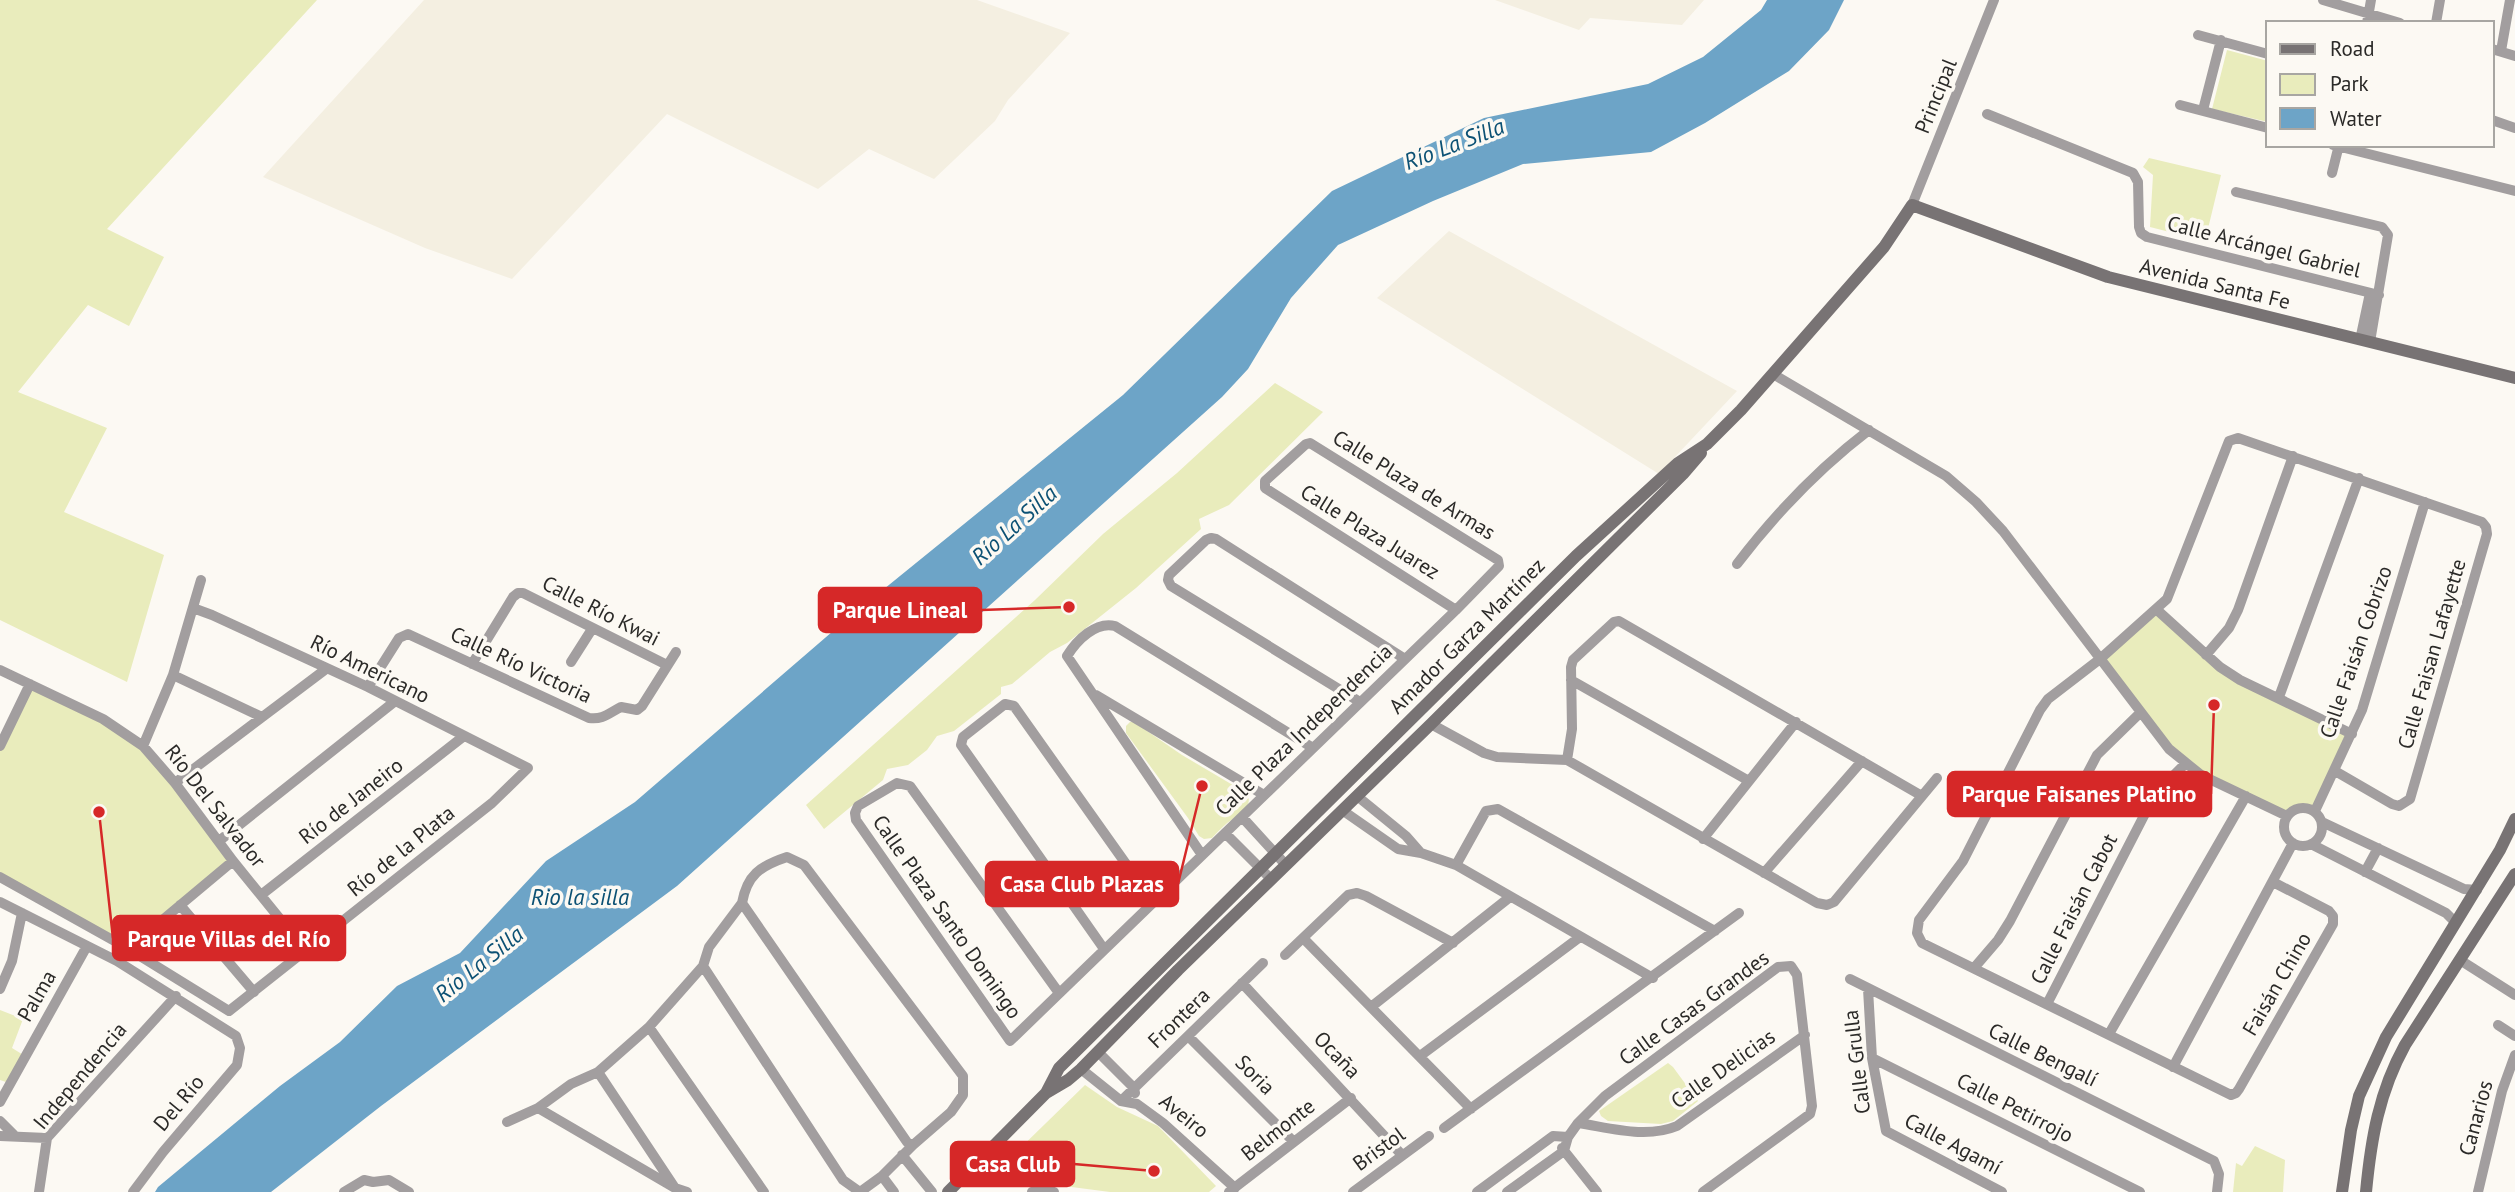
<svg xmlns="http://www.w3.org/2000/svg" width="2515" height="1192" font-family="'PT Sans',sans-serif">
  <rect width="100%" height="100%" fill="#fcf9f3"/>
  <path fill="#f4efe1" d="M424 0H977L1070 33 1008 100 995 121 934 179 869 149 818 189 667 114 512 279 425 248 263 177Z
    M1495 0H1704L1682 25 1590 18 1579 30Z
    M1449 231 1737 391 1659 474 1377 298Z"/>
  <path fill="#e9ecbc" d="M0 0H317L107 229 164 257 129 326 88 305 18 392 107 428 64 512 164 555 127 682 0 620Z
    M2227 50 2268 61V122L2212 109Z
    M2149 158 2221 175 2205 241 2150 227 2153 175 2143 167Z
    M1275 383 1323 412 1229 505 1199 519 1201 529 1136 588 1067 643 1050 652 1012 684 1001 687V694L954 731 937 736 927 750 908 765 887 769 883 780 824 829 806 805 1035 600 1103 534 1177 473Z
    M2156 609 2220 667 2352 734 2315 811C2304 805 2296 807 2287 816L2185 764 2100 659Z
    M30 684 143 746 233 861 127 948 0 878V746Z
    M1130 722H1134L1182 755 1248 794C1253 810 1235 816 1225 825 1220 829 1216 834 1212 838L1204 839 1199 836 1188 818 1126 733V726Z
    M0 1010 23 1019 12 1048 25 1056 9 1083 0 1080Z
    M1668 1063 1673 1067 1698 1101 1673 1121 1661 1124 1608 1121 1601 1116 1599 1111Z
    M1085 1085 1117 1107 1158 1126 1216 1186 1209 1192H1110L1033 1182 1009 1159Z
    M2255 1146 2285 1160 2283 1192H2233L2236 1163 2242 1166Z"/>
  <path fill="#6da4c7" d="M1767 0H1844L1829 30 1789 71 1705 123 1651 152 1523 164 1433 201 1338 245 1291 298 1248 369 1222 397 677 886 381 1106 271 1192H155L158 1187 280 1086 340 1042 397 986 460 953 546 861 635 802 847 619 1123 395 1332 191 1484 118 1648 84 1703 57 1761 10Z"/>
  <g fill="none" stroke-linecap="round" stroke-linejoin="round">
    <path stroke="#a29e9f" stroke-width="10" d="M2323 0 2400 23
      M2367 23 2371 0
      M2436 23 2440 0
      M2198 35 2268 54
      M2492 49 2515 56
      M2501 51 2510 0
      M2180 105 2268 128
      M2203 110 2221 40
      M1987 114 2133 173 2138 182 2139 227 2141 233 2147 237 2379 295
      M2492 120 2515 128
      M2333 145 2515 191
      M2332 173 2339 145
      M2236 192 2382 227 2388 235 2370 342
      M1912 205 1994 0
      M2360 340 2370 293
      M1773 374 1946 476 1976 502 2003 531 2169 749 2201 775 2287 816
      M1737 564C1776 513 1818 469 1869 430
      M2156 609 2220 667 2240 680 2352 734
      M2206 655 2229 628 2238 610 2293 456
      M571 662 592 629
      M472 664 513 597 518 593H523L667 665
      M0 670 103 719 143 746 175 783 233 861 306 951
      M173 675 262 717
      M1571 680 1749 781
      M368 687 399 638 408 634 589 718C603 720 609 713 621 707L637 710 642 706 676 652
      M1096 695 1264 795
      M2279 697 2359 478
      M1360 702 1171 586 1168 580 1169 575 1206 540 1211 538 1216 539 1405 659
      M1431 724 1484 753 1497 757 1567 760 1817 903 1827 905 1834 902 1937 778
      M0 746 30 684
      M143 746 173 675 201 580
      M1567 760 1572 729 1571 667 1573 660 1614 622 1619 621 1922 796
      M175 783 326 669
      M1357 796 1406 836 1420 852
      M2284 827a19 19 0 1 1 38 0a19 19 0 1 1-38 0Z
      M1342 810 1398 849 1421 853 1456 865 1653 978
      M2315 811 2362 710 2425 502
      M1242 817 1285 864
      M2322 822 2464 889 2477 890
      M1225 833 1271 879
      M1703 839 1796 722
      M219 841 394 702
      M2311 844 2446 913 2456 923
      M1202 855 1067 656C1077 640 1096 621 1115 626L1313 748
      M1456 865 1486 811 1498 809 1715 931
      M2365 872 2378 848
      M1764 873 1862 761
      M0 877 127 948 229 1011 492 803 528 768 368 687 212 615 193 608
      M2273 882 2329 911 2333 916V924L2239 1089 2236 1093 2231 1095 1922 943 1917 933 1919 920 1963 861 2040 710 2048 699 2100 659 2167 599 2229 441 2238 438 2482 522 2486 527 2487 534 2410 799 2399 806 2392 804 2335 771
      M261 895 464 736
      M0 902 117 961 236 1036 240 1048 237 1065 163 1152 133 1192
      M180 905 254 992
      M1303 938 1471 1109
      M1104 949 961 745 963 737 1005 704 1014 706 1153 902
      M123 953 233 861
      M1285 955 1348 895 1357 893 1366 896 1453 943
      M2460 960 2515 995
      M703 966 843 1180 860 1192 882 1176 913 1145 951 1112 963 1095V1076L804 865 787 857C760 866 747 875 742 903L907 1142 913 1145
      M1974 968 1998 940 2010 921 2097 755 2140 713
      M1850 979 2214 1161 2219 1174 2217 1192
      M1242 983 1402 1155
      M0 989 12 961 22 913
      M1868 989 1872 1058 1886 1131 2002 1192
      M1059 993 910 786 897 783 858 806 855 813 856 820 1010 1041 1456 610 1499 566 1498 560 1310 443 1306 444 1265 481V488L1456 610
      M2047 1004 2150 804 2158 791 2185 764
      M1371 1007 1510 897
      M2498 1025 2515 1036
      M649 1027 764 1192
      M2109 1034 2246 796
      M1188 1036 1294 1142
      M1098 1052 1134 1088 1135 1093
      M1420 1056 1580 937
      M1872 1058 2140 1192
      M2173 1067 2293 843
      M1081 1069 1121 1101 1137 1104 1163 1123 1235 1188
      M598 1072 675 1188 687 1192
      M1121 1101 1263 963
      M0 1102 87 946
      M538 1108 675 1188
      M0 1121 14 1135
      M507 1122 538 1108 571 1084 598 1072 649 1027 703 966 709 947 742 903
      M1578 1123C1611 1128 1646 1139 1677 1126L1805 1035
      M1444 1128 1739 913
      M0 1136 47 1138
      M1562 1148 1597 1192
      M902 1155 932 1192
      M882 1176 894 1192
      M39 1192 47 1138 176 996
      M344 1192 364 1180 373 1182 389 1180 409 1192
      M1032 1192 1041 1190 1054 1192
      M1229 1192 1351 1098
      M1353 1192 1429 1136
      M1477 1192 1553 1136 1568 1137
      M1507 1192 1564 1151 1568 1137 1578 1123 1605 1096 1778 967 1791 966 1797 975 1812 1106 1810 1114 1703 1192
      M2478 1192 2502 1091 2515 1055"/>
    <path stroke="#787374" stroke-width="12" d="M1046 1093 1059 1068 1576 556 1678 463 1707 444 1741 410 1884 247 1912 205 2108 277 2515 378
      M948 1192 1046 1093 1068 1080 1081 1069 1178 970 1431 724 1683 474 1701 453
      M2342 1192 2351 1130 2359 1096 2386 1037 2500 850 2515 819
      M2366 1192C2371 1139 2379 1092 2405 1045L2515 874"/>
  </g>
  <g text-anchor="middle" stroke-width="7" stroke-linejoin="round" paint-order="stroke">
    <g font-size="21" fill="#2b2a28" stroke="#fcf9f3">
      <text transform="translate(1936 96) rotate(-68)" y="7">Principal</text>
      <text transform="translate(2264 247) rotate(14)" y="7">Calle Arcángel Gabriel</text>
      <text transform="translate(2215 284) rotate(14)" y="7">Avenida Santa Fe</text>
      <text transform="translate(1414 485) rotate(32)" y="7">Calle Plaza de Armas</text>
      <text transform="translate(1370 532) rotate(32)" y="7">Calle Plaza Juarez</text>
      <text transform="translate(601 611) rotate(27)" y="7">Calle Río Kwai</text>
      <text transform="translate(1467 636) rotate(-45)" y="7">Amador Garza Martínez</text>
      <text transform="translate(2356 652) rotate(-71)" y="7">Calle Faisán Cobrizo</text>
      <text transform="translate(2432 654) rotate(-74)" y="7">Calle Faisan Lafayette</text>
      <text transform="translate(521 665) rotate(25)" y="7">Calle Río Victoria</text>
      <text transform="translate(370 669) rotate(26)" y="7">Río Americano</text>
      <text transform="translate(1304 730) rotate(-44)" y="7">Calle Plaza Independencia</text>
      <text transform="translate(351 801) rotate(-38)" y="7">Río de Janeiro</text>
      <text transform="translate(215 806) rotate(52)" y="7">Río Del Salvador</text>
      <text transform="translate(401 851) rotate(-39)" y="7">Río de la Plata</text>
      <text transform="translate(2074 909) rotate(-63)" y="7">Calle Faisán Cabot</text>
      <text transform="translate(947 917) rotate(55)" y="7">Calle Plaza Santo Domingo</text>
      <text transform="translate(2277 984) rotate(-60)" y="7">Faisán Chino</text>
      <text transform="translate(37 996) rotate(-60)" y="7">Palma</text>
      <text transform="translate(1694 1008) rotate(-36)" y="7">Calle Casas Grandes</text>
      <text transform="translate(1179 1018) rotate(-44)" y="7">Frontera</text>
      <text transform="translate(1337 1055) rotate(46)" y="7">Ocaña</text>
      <text transform="translate(2043 1055) rotate(26)" y="7">Calle Bengalí</text>
      <text transform="translate(1857 1062) rotate(-97)" y="7">Calle Grulla</text>
      <text transform="translate(1723 1069) rotate(-35)" y="7">Calle Delicias</text>
      <text transform="translate(1255 1075) rotate(45)" y="7">Soria</text>
      <text transform="translate(80 1076) rotate(-50)" y="7">Independencia</text>
      <text transform="translate(179 1103) rotate(-50)" y="7">Del Río</text>
      <text transform="translate(2015 1108) rotate(27)" y="7">Calle Petirrojo</text>
      <text transform="translate(1184 1116) rotate(39)" y="7">Aveiro</text>
      <text transform="translate(2476 1118) rotate(-75)" y="7">Canarios</text>
      <text transform="translate(1278 1130) rotate(-38)" y="7">Belmonte</text>
      <text transform="translate(1953 1144) rotate(28)" y="7">Calle Agamí</text>
      <text transform="translate(1379 1149) rotate(-36)" y="7">Bristol</text>
    </g>
    <g font-size="23" font-style="italic" fill="#0c5174" stroke="#fcf9f3">
      <text transform="translate(1454 144) rotate(-21)" y="8">Río La Silla</text>
      <text transform="translate(1014 525) rotate(-42)" y="8">Río La Silla</text>
      <text x="580" y="905">Rio la silla</text>
      <text transform="translate(479 964) rotate(-39)" y="8">Río La Silla</text>
    </g>
  </g>
  <path fill="none" stroke="#d62828" stroke-width="2.5" d="M1069 607L981 610M2214 705L2211 794M1202 786L1178 884M99 812L113 938M1154 1171L1074 1164"/>
  <g fill="#d62828" stroke="#fcf9f3" stroke-width="2.5">
    <circle cx="1069" cy="607" r="7"/>
    <circle cx="2214" cy="705" r="7"/>
    <circle cx="1202" cy="786" r="7"/>
    <circle cx="99" cy="812" r="7"/>
    <circle cx="1154" cy="1171" r="7"/>
  </g>
  <g fill="#d62828" stroke="#d62828" stroke-width="2.5">
    <rect x="819" y="588" width="162" height="44" rx="7"/>
    <rect x="1948" y="772" width="263" height="44" rx="7"/>
    <rect x="986" y="862" width="192" height="44" rx="7"/>
    <rect x="113" y="916" width="232" height="44" rx="7"/>
    <rect x="951" y="1142" width="123" height="44" rx="7"/>
  </g>
  <g font-size="23" text-anchor="middle" font-weight="bold" fill="#fff">
    <text x="900" y="618">Parque Lineal</text>
    <text x="2079" y="802">Parque Faisanes Platino</text>
    <text x="1082" y="892">Casa Club Plazas</text>
    <text x="229" y="947">Parque Villas del Río</text>
    <text x="1013" y="1172">Casa Club</text>
  </g>
  <rect x="2266" y="21" width="228" height="126" fill="#fcf9f3" stroke="#a8a6a2" stroke-width="2"/>
  <rect x="2280" y="44" width="35" height="10" fill="#787374" stroke="#a8a6a2" stroke-width="2"/>
  <text x="2330" y="56" font-size="21" fill="#2b2a28">Road</text>
  <rect x="2280" y="74" width="35" height="21" fill="#e9ecbc" stroke="#a8a6a2" stroke-width="2"/>
  <text x="2330" y="91" font-size="21" fill="#2b2a28">Park</text>
  <rect x="2280" y="108" width="35" height="21" fill="#6da4c7" stroke="#a8a6a2" stroke-width="2"/>
  <text x="2330" y="126" font-size="21" fill="#2b2a28">Water</text>
</svg>
